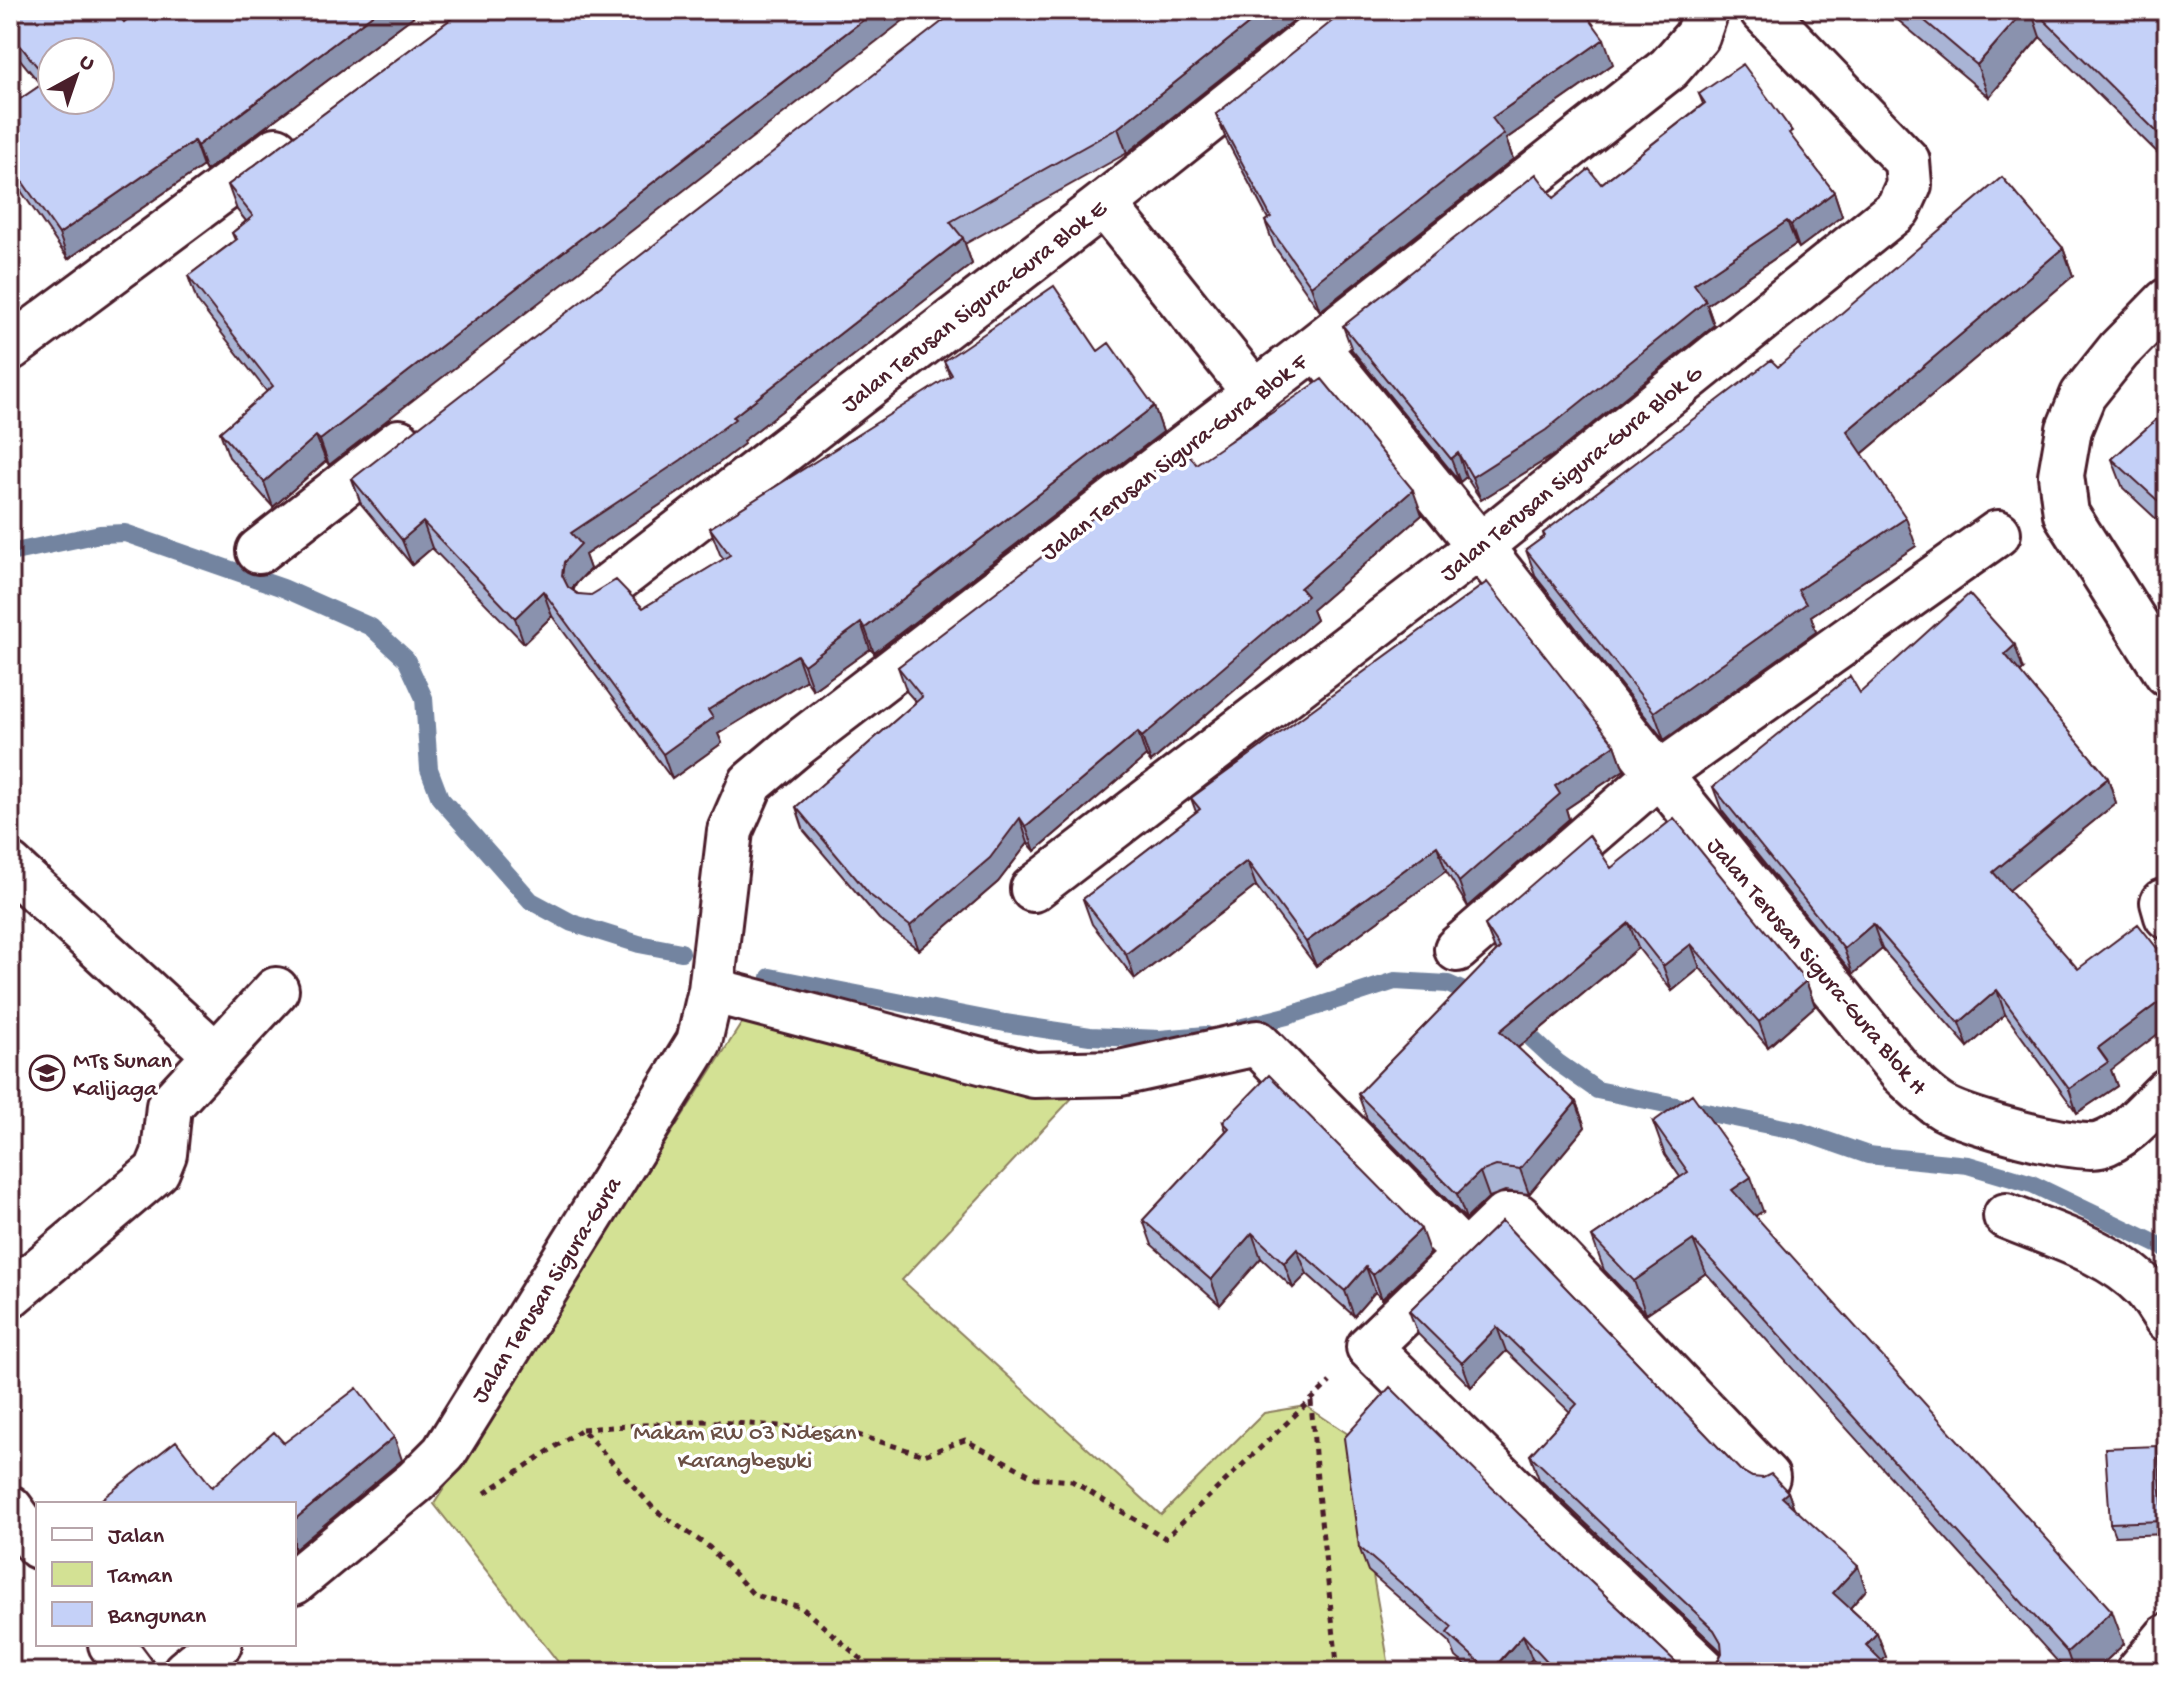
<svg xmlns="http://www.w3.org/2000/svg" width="2177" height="1682" font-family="'Gochi Hand',sans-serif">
  <rect width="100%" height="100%" fill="#fff"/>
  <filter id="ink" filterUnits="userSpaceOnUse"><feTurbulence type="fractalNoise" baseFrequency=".0125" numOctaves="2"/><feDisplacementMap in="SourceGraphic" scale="16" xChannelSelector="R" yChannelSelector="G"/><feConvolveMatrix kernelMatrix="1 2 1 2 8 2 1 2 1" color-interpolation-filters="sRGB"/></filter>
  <g filter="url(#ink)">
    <path fill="#d3e194" stroke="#8e8060" stroke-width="2" d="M745 1018 1073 1097 902 1280 1161 1515 1264 1413 1306 1406 1348 1434 1390 1672H566L434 1504Z"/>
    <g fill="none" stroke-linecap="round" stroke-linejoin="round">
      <path stroke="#7384a0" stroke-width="18" d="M10 553 100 534 125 533 283 588 371 627 406 659 424 698 429 769 440 798 531 901 572 923 639 944 681 952
        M770 977 1005 1023 1090 1036 1160 1039 1206 1035
        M1513 1021 1557 1062 1597 1090 1799 1131 1868 1155 1968 1165 2032 1184 2167 1249
        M1243 1027 1287 1016 1395 981 1448 984 1479 998"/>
      <g stroke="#4a1f2b" stroke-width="50">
        <path id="street" d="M1104 204 1255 393
          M2167 301 2119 350 2083 395 2069 429 2061 475 2066 514 2167 673
          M1316 346 1480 546 1659 774 1901 1072C1914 1084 1928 1099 1944 1108 1967 1121 2076 1152 2100 1145 2126 1137 2148 1109 2167 1091
          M10 348 276 150
          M259 551 399 442
          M596 596 1104 204 1347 10
          M10 866 216 1055
          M1033 889 1480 546 1898 209 1909 185 1907 161 1762 10
          M2163 902 2167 916
          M1457 949 1659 774 1998 533
          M711 990 1034 1075 1120 1073 1257 1043 1465 1254
          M2006 1216C2052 1235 2110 1251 2145 1288 2153 1297 2160 1309 2167 1319
          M10 1295 157 1171 164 1154 169 1106 276 990
          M10 1508 38 1546
          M294 1582 415 1482 444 1453 699 1042 711 990 730 831 751 783 795 746 1316 346 1669 68 1697 36 1706 10
          M111 1644 132 1672
          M185 1672 219 1644
          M1706 1672 1546 1521 1369 1347 1505 1216H1518L1767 1477
          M2138 1672 2167 1637"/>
      </g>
      <path stroke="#4a1f2b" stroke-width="5" stroke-dasharray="6 6" stroke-linecap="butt" d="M1311 1401 1318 1493 1338 1672
        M582 1429 703 1421 841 1430 924 1455 965 1440 1036 1478 1072 1481 1165 1538 1330 1382
        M485 1493 582 1429 655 1510 709 1547 754 1595 801 1607 876 1672"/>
      <use href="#street" stroke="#fff" stroke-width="44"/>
    </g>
    <path fill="#a9b4d5" stroke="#4a1f2b" stroke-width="2" d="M10 10 124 22 139 10H422L206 171 203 166 68 259 10 175V106L41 85 10 47Z
      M463 10 329 465 326 461 273 507 229 457 220 432 267 392 197 301 188 276 235 240 232 233 246 221 237 210 228 185Z
      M1307 10 1127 153 965 244 972 264 743 441 744 444 690 485 585 555 590 569 573 587 572 590 578 594 643 608 724 559 720 554 710 528 950 377 944 361 1098 351 1154 406 1163 432 874 653 870 649 813 690 806 680 718 734 722 743 672 779 552 616 524 643 432 548 412 565 361 504 352 479Z
      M1886 10H2167V162L2040 37 1989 97Z
      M1613 64 1506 139 1513 159 1320 311 1274 246 1265 221 1268 219 1226 139 1216 114Z
      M1699 94 1797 144 1834 192 1842 216 1799 248 1796 244 1707 305 1714 325 1555 454 1481 500 1466 477 1460 482 1352 350 1343 326 1554 198 1601 184 1703 104Z
      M2063 248 2073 276 1862 454 1916 546 1811 616 1816 632 1664 740 1536 577 1526 550 1544 537 1543 533 1778 367Z
      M2167 410V529L2123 488 2112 459Z
      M1196 464 1422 515 1312 610 1316 620 1151 762 1146 756 1035 851 1028 843 998 882 919 950 879 919 804 831 796 807 916 702 907 692 898 667Z
      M2023 670 2020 673 2108 778 2116 803 2009 890 2111 1070 2117 1086 2077 1113 2005 1014 1968 1047 1882 949 1853 974 1722 811 1713 787 1860 693Z
      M1615 745 1624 770 1566 809 1569 819 1468 907 1446 871 1316 966 1256 886 1135 979 1092 924 1083 899 1196 812 1191 798Z
      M1611 868 1806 981 1815 1006 1768 1047 1700 968 1672 991 1638 948 1518 1048 1576 1102 1585 1127 1529 1194 1505 1191 1489 1197 1466 1219 1367 1119 1358 1094 1496 952 1485 925Z
      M1223 1122 1430 1254 1382 1299 1375 1292 1354 1316 1307 1274 1293 1288 1261 1258 1220 1305 1152 1245 1143 1220 1226 1131Z
      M1653 1122 1763 1211 1755 1216 2124 1644 2094 1672H2067L1706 1273 1646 1314 1604 1270 1592 1237 1680 1177 1665 1155Z
      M1502 1221 1740 1470 1752 1477 1788 1492 1794 1508 1866 1590 1850 1608 1877 1633 1886 1657 1716 1665 1722 1652 1539 1479 1530 1455 1570 1412 1506 1351 1471 1387 1418 1334 1409 1311Z
      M2162 1458 2167 1534 2115 1536 2110 1523Z
      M1520 1515 1680 1666 1690 1672H1544L1532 1659 1520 1672H1473L1456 1657 1450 1642 1368 1571 1359 1547Z"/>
    <path fill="#8a92ae" stroke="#4a1f2b" stroke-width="2" d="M379 10H422L206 171 197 146Z
      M876 10H917L329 465 320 440Z
      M1266 10H1307L1127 153 1118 128Z
      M2025 10H2031L2040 37 1989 97 1977 65Z
      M1604 39 1613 64 1506 139 1513 159 1320 311 1311 286 1492 118Z
      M194 141 203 166 68 259 59 234Z
      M1834 192 1842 216 1799 248 1791 225Z
      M1787 221 1796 244 1707 305 1714 325 1555 454 1481 500 1472 477 1694 284Z
      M963 238 972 264 743 441 744 444 690 485 585 555 590 569 573 587 571 600 562 575 564 562 571 533 733 417Z
      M2063 248 2073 276 1857 458 1847 431Z
      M1154 406 1163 432 874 653 865 628Z
      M316 436 326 461 273 507 264 482Z
      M1458 453 1466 477 1460 482 1451 459Z
      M1413 490 1422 515 1312 610 1316 620 1151 762 1142 737 1300 588Z
      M1906 518 1916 546 1811 616 1816 632 1664 740 1654 712 1798 590Z
      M423 522 432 548 412 565 402 540Z
      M543 591 552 616 524 643 515 618Z
      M861 623 870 649 813 690 804 665Z
      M2015 645 2023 670 2014 678 2005 654Z
      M797 655 806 680 718 734 722 743 672 779 663 754 708 710Z
      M1138 732 1146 756 1035 851 1026 827Z
      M1615 745 1624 770 1566 809 1569 819 1468 907 1459 882 1555 786Z
      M2108 778 2116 803 2002 896 1993 872Z
      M1020 818 1028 843 998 882 919 950 910 926Z
      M1437 846 1446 871 1316 966 1306 942Z
      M1247 861 1256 886 1135 979 1126 954Z
      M1629 923 1638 948 1509 1055 1500 1031Z
      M1873 924 1882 949 1853 974 1844 949Z
      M1691 944 1700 968 1672 991 1663 966Z
      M1806 981 1815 1006 1768 1047 1759 1022Z
      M1997 990 2005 1014 1968 1047 1959 1023Z
      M2167 996V1027L2111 1070 2117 1086 2077 1113 2069 1089 2098 1048Z
      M1576 1102 1585 1127 1529 1194 1520 1169Z
      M1480 1172 1489 1197 1466 1219 1457 1194Z
      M1751 1177 1763 1211 1744 1223 1732 1190Z
      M1421 1229 1430 1254 1382 1299 1373 1275Z
      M1252 1233 1261 1258 1220 1305 1211 1280Z
      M1693 1240 1706 1273 1646 1314 1634 1281Z
      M1297 1249 1307 1274 1293 1288 1284 1263Z
      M1366 1267 1375 1292 1354 1316 1345 1291Z
      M1497 1327 1506 1351 1471 1387 1462 1363Z
      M394 1437 402 1460 294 1550V1520Z
      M2158 1446 2162 1458 2167 1532 2163 1521Z
      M1788 1492 1797 1516 1782 1497Z
      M1858 1566 1866 1590 1842 1617 1833 1593Z
      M2112 1611 2124 1644 2094 1672H2074L2067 1652Z
      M1877 1633 1886 1657 1875 1669 1866 1645Z
      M1523 1635 1532 1659 1520 1672H1491Z"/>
    <path fill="#c5d1f8" stroke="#4a1f2b" stroke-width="2" fill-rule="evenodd" d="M10 10H114L124 22 139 10H379L197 146 194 141 59 234 10 164V106L48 80 10 33ZM52 52H100V100H52Z
      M463 10H876L320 440 316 436 264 482 220 432 273 386 188 276 237 239 232 233 253 216 228 185Z
      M957 10H1266L1118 128 950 222 963 238 733 417 735 419 681 460 571 533 581 544 564 562 562 575 568 587 578 594 591 595 616 580 643 608 730 555 710 528 952 375 944 361 1054 286 1098 351 1109 343 1154 406 865 628 861 623 804 665 797 655 708 710 713 718 663 754 543 591 515 618 423 522 402 540 352 479Z
      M1346 10H1583L1604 39 1492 118 1504 134 1311 286 1265 221 1271 217 1216 114Z
      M1912 10H2025L1977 65Z
      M2034 10H2167V142Z
      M1743 64 1792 131 1789 133 1834 192 1791 225 1787 221 1694 284 1706 301 1546 430 1472 477 1458 453 1451 459 1343 326 1536 174 1554 198 1589 169 1601 184 1705 103 1699 94Z
      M2002 177 2063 248 1847 431 1906 518 1798 590 1806 604 1654 712 1526 550 1545 536 1543 533 1771 360 1778 367Z
      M1322 379 1413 490 1300 588 1307 596 1142 737 1138 732 1026 827 1020 818 990 858 910 926 870 895 796 807 922 697 898 667 1184 448 1196 464Z
      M2167 410V509L2112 459Z
      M1487 582 1615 745 1555 786 1560 794 1459 882 1437 846 1306 942 1247 861 1126 954 1083 899 1200 809 1191 798Z
      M1969 594 2015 645 2005 654 2108 778 1993 872 2078 969 2138 924 2167 961V996L2098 1048 2108 1062 2069 1089 1997 990 1959 1023 1873 924 1844 949 1713 787 1850 676 1860 693Z
      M1674 818 1806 981 1759 1022 1691 944 1663 966 1629 923 1500 1031 1576 1102 1520 1169 1496 1166 1480 1172 1457 1194 1358 1094 1500 948 1485 925 1589 835 1611 868Z
      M1269 1075 1421 1229 1373 1275 1366 1267 1345 1291 1297 1249 1284 1263 1252 1233 1211 1280 1143 1220 1229 1128 1223 1122Z
      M1692 1094 1751 1177 1732 1190 2112 1611 2067 1652 1693 1240 1634 1281 1592 1237 1688 1172 1653 1122Z
      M1502 1221 1740 1470 1752 1477 1763 1478 1771 1474 1788 1492 1782 1497 1858 1566 1833 1593 1877 1633 1866 1645 1893 1672H1704L1716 1665 1722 1653 1721 1642 1714 1630 1530 1455 1577 1404 1497 1327 1462 1363 1409 1311Z
      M1390 1387 1520 1515 1680 1666 1690 1672H1557L1523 1635 1490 1672 1447 1633 1452 1627 1359 1547 1344 1438Z
      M357 1388 394 1437 294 1520V1504H99L98 1502 176 1441 212 1487 274 1432 284 1443Z
      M2158 1446 2163 1521 2110 1523 2105 1448Z"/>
  </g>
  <defs>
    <g id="school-ring" transform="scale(1.8)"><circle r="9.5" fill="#fff" stroke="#4a1f2b" stroke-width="1.5"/><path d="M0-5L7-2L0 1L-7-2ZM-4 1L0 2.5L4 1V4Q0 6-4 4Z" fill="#4a1f2b"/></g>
  </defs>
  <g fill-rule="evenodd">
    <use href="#school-ring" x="47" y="1073"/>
  </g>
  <g text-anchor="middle" stroke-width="7" stroke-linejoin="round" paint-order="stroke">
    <g font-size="24" fill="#4a1f2b" stroke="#fff">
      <text transform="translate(973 305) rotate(-38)" y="8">Jalan Terusan Sigura-Gura Blok E</text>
      <text transform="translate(1173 456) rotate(-37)" y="8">Jalan Terusan Sigura-Gura Blok F</text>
      <text transform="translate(1570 472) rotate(-39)" y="8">Jalan Terusan Sigura-Gura Blok G</text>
      <text transform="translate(1818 965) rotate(50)" y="8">Jalan Terusan Sigura-Gura Blok H</text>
      <text transform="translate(545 1289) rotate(-58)" y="8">Jalan Terusan Sigura-Gura</text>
    </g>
    <g font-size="24" fill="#4a1f2b" stroke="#fff" text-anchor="start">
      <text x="73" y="1067">MTs Sunan<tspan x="73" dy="28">Kalijaga</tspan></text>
    </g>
    <g font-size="24" fill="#6c5045" stroke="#fff">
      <text x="745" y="1439">Makam RW 03 Ndesan<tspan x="745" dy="28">Karangbesuki</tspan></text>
    </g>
  </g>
  <rect width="2177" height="1682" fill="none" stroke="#fff" stroke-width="40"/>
  <rect x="20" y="20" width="2137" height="1642" fill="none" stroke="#4a1f2b" stroke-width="3" filter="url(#ink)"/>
  <rect x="36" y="1502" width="260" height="144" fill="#ffffff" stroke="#b7a5aa" stroke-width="2"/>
  <rect x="52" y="1528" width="40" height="12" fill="#ffffff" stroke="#b7a5aa" stroke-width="2"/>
  <text x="108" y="1542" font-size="24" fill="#4a1f2b">Jalan</text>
  <rect x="52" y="1562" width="40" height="24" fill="#d3e194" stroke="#b7a5aa" stroke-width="2"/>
  <text x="108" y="1582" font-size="24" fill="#4a1f2b">Taman</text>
  <rect x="52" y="1602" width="40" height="24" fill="#c5d1f8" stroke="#b7a5aa" stroke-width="2"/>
  <text x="108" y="1622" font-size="24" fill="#4a1f2b">Bangunan</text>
  <g transform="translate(76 76) rotate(40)"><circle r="38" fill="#ffffff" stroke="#b7a5aa" stroke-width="2"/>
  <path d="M0-6L14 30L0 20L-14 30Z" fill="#4a1f2b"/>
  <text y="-12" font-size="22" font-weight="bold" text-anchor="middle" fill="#4a1f2b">U</text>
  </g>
</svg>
